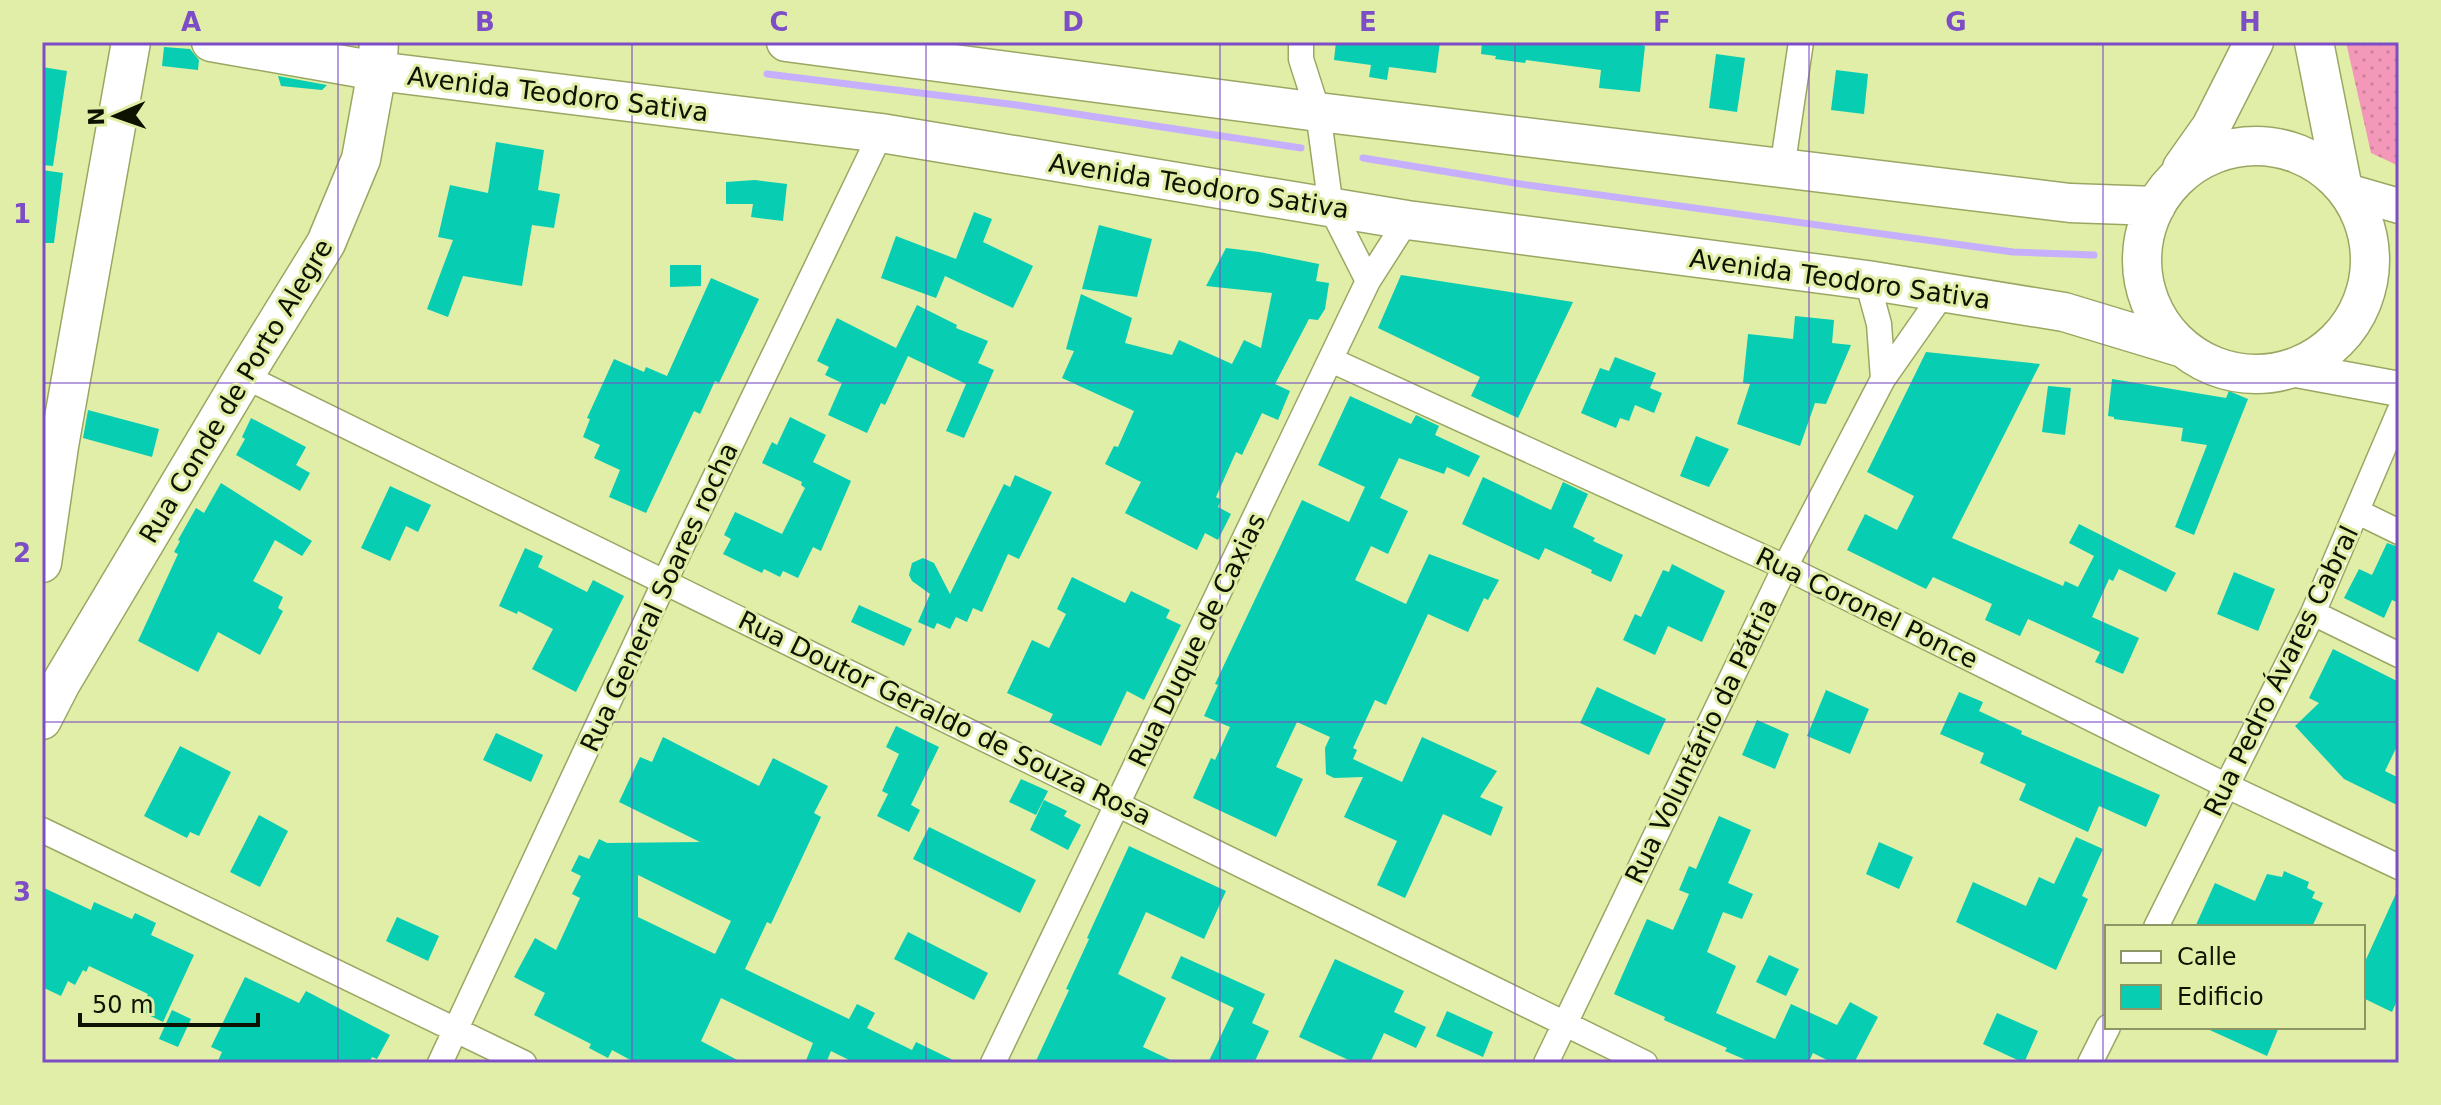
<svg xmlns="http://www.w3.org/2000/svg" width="2441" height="1105" font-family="'DejaVu Sans',sans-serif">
  <defs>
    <pattern id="park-dots" width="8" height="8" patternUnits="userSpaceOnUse" patternTransform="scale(2)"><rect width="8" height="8" fill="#f398b8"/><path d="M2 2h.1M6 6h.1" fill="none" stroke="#cf829c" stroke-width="1.8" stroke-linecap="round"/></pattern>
  </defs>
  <rect width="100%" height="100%" fill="#e0eea7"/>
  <path fill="url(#park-dots)" d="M2346 42H2399V166L2371 153Z"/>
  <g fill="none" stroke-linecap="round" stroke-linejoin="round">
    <path stroke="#c6affd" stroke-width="7" d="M767 74 1017 105 1301 148
      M1363 158 1521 184 2013 252 2094 255"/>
  </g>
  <path fill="#07ceb2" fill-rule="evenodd" d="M1336 42 1418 44 1419 42H1440L1436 73 1389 67 1387 80 1369 77 1371 65 1334 60Z
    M1482 42H1630L1645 46 1640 92 1599 88 1601 70 1526 60 1525 63 1495 59 1496 56 1481 54Z
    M164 47 190 49 199 60 198 70 162 66Z
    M1716 54 1745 58 1737 112 1709 108Z
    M42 67 67 71 53 166 42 165Z
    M1836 70 1868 74 1864 114 1831 110Z
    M278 76 327 85 322 90 281 86Z
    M496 142 544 150 538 190 560 194 554 228 532 225 522 286 463 276 448 317 427 309 453 240 438 237 450 185 488 193Z
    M42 170 63 173 54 243H42Z
    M755 180 787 184 783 221 751 217 753 204H726V182Z
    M974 212 992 219 983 242 1033 266 1013 308 945 276 936 298 881 278 896 236 956 259Z
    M1099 225 1152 239 1137 297 1082 289Z
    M1226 248 1259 252 1319 264 1316 281 1329 283 1325 309 1318 320 1309 319 1275 384 1290 391 1278 420 1262 413 1242 455 1236 452 1216 497 1221 500 1218 507 1231 514 1218 540 1205 533 1197 550 1125 513 1141 482 1105 464 1114 446 1118 447 1134 411 1062 378 1074 351 1066 349 1081 294 1132 318 1125 343 1172 355 1179 340 1232 364 1244 340 1261 348 1272 293 1206 286Z
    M670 265H701V286L670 287Z
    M1401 275 1573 302 1518 418 1471 396 1480 377 1378 328Z
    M711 278 759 299 719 383 715 381 700 414 694 411 646 513 609 497 620 470 594 458 600 445 583 437 590 419 587 418 614 359 644 372 646 367 667 376Z
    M917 305 957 325 956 328 988 341 978 363 994 370 964 438 946 431 966 384 908 356 885 405 881 403 867 433 828 415 842 383 825 375 829 367 817 361 837 318 896 348Z
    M1795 316 1834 320 1832 343 1851 345 1826 404 1815 403 1800 446 1737 424 1750 384 1743 383 1748 334 1793 339Z
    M1926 352 2040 364 1952 538 2063 586 2065 581 2078 587 2094 556 2069 543 2079 524 2176 573 2166 592 2119 569 2113 581 2109 579 2092 617 2139 638 2123 674 2095 662 2100 652 2028 619 2020 636 1985 620 1992 604 1933 577 1926 589 1847 550 1865 514 1897 530 1914 496 1867 472Z
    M1615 357 1656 373 1650 388 1662 393 1654 413 1635 405 1629 421 1620 418 1616 428 1581 413 1600 368 1609 371Z
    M2112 379 2226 398 2229 391 2248 399 2194 535 2175 527 2207 445 2181 441 2183 428 2114 419V417L2108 416Z
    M2048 386 2071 388 2065 435 2042 432Z
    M1350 396 1411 424 1416 415 1439 426 1435 435 1480 456 1469 477 1447 467 1444 474 1399 458 1380 498 1408 511 1388 554 1371 546 1355 580 1406 604 1429 554 1499 580 1488 600 1484 598 1468 632 1428 614 1386 705 1375 700 1353 748 1357 750 1353 759 1402 782 1422 737 1497 771 1480 797 1503 807 1491 836 1443 814 1405 898 1377 885 1397 841 1344 817 1363 777 1334 778 1326 774 1325 748 1330 737 1297 722 1276 767 1303 779 1276 837 1193 798 1211 758 1215 760 1230 727 1204 716 1218 685 1215 684 1302 500 1349 522 1365 487 1318 465Z
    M88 410 159 429 152 457 83 438Z
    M790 417 826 435 813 462 851 481 821 551 813 547 798 578 783 571 780 577 764 569 762 573 723 554 731 539 724 535 735 512 782 534 805 488 801 485 802 482 762 463 772 442 777 445Z
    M251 418 306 447 296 465 310 473 300 491 236 455 245 439 242 437Z
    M1696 436 1729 449 1709 487 1680 476Z
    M1015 475 1052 492 1019 559 1008 554 982 612 973 608 967 622 956 617 950 629 937 623 934 629 918 622 930 594 912 581 909 575 912 563 923 558 934 563 950 594 1004 484 1010 487Z
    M1483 477 1551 510 1563 482 1588 494 1573 527 1595 538 1593 541 1623 555 1611 582 1591 573 1592 570 1545 548 1539 560 1462 524Z
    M221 483 312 541 302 556 275 540 253 581 283 597 278 608 283 611 260 655 218 632 198 672 138 641 178 554 174 552 180 541 178 540 196 508 204 513Z
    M390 486 431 505 418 532 406 526 390 561 361 548Z
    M2387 543 2399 547V603L2392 600 2384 618 2344 598 2359 569 2372 575Z
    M525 548 543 556 538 567 587 592 593 580 624 596 576 692 532 669 553 629 518 611 517 614 499 606Z
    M1672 564 1725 591 1702 642 1668 626 1655 655 1623 640 1635 614 1641 617 1663 570 1669 572Z
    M2234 572 2275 589 2258 631 2217 614Z
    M1072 577 1125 603 1131 591 1170 610 1166 618 1181 625 1144 700 1127 691 1101 746 1049 722 1053 714 1007 693 1032 640 1049 648 1066 614 1057 609Z
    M859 605 912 629 904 646 851 622Z
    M2333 649 2399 682V742L2385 771 2399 778V806L2344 779 2295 726 2319 703 2309 698Z
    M1597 687 1666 719 1649 755 1580 723Z
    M1826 690 1869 709 1850 754 1807 736Z
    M1959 692 1983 702 1979 711 2022 731 2021 734 2160 795 2146 827 2099 806 2088 832 2019 800 2026 784 1980 763 1984 753 1940 734Z
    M1757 720 1789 734 1775 769 1742 755Z
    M896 726 939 747 911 805 920 810 909 832 877 816 888 794 882 791 899 754 886 747Z
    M496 733 543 755 531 782 483 760Z
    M663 737 759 786 773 758 828 786 814 813 821 817 771 924 767 922 745 969 849 1019 857 1004 875 1013 867 1028 912 1050 916 1042 959 1063H855L831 1051 826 1063H805L813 1043 721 998 701 1041 743 1063H636L612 1050 608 1058 589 1048 591 1044 534 1015 545 993 514 977 535 938 556 950 580 898 572 894 581 876 571 871 579 855 589 859 599 839 607 843 700 842 619 802 640 757 652 762ZM638 875 731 921 715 954 638 917Z
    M180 746 231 772 199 836 190 832 187 838 144 816Z
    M1021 779 1048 791 1036 815 1009 802Z
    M1044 800 1067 811 1064 816 1081 825 1068 850 1030 830Z
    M259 815 288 831 260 887 230 872Z
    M1719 816 1751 830 1728 883 1753 894 1742 919 1723 912 1707 952 1736 966 1716 1013 1775 1039 1791 1004 1837 1025 1850 1002 1878 1017 1854 1063H1833L1813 1053 1808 1063H1753L1725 1051 1727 1048 1664 1020 1665 1017 1614 994 1647 919 1673 930 1689 894 1679 890 1689 866 1696 869Z
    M929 827 1036 880 1020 913 913 859Z
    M2076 837 2103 849 2082 896 2088 899 2056 970 1956 922 1973 882 2026 906 2039 877 2054 884Z
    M1879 842 1913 857 1899 889 1866 874Z
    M1129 846 1226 891 1204 939 1146 912 1118 974 1166 998 1143 1047 1177 1063H1035L1069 990 1066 989 1089 939 1087 938Z
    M2284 871 2309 882 2307 888 2315 892 2312 898 2323 903 2312 927H2195L2215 883 2255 901 2267 874 2282 877Z
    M42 887 91 910 94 902 132 919 135 913 156 923 151 935 194 955 163 1022 140 1011 148 994 89 966 86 972 83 970 75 985 68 981 61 996 42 987Z
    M2399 887V996L2392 1012 2363 998V966Z
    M397 917 439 936 428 961 386 941Z
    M908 932 988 973 974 1000 894 959Z
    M1769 955 1799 969 1786 996 1756 982Z
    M1181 956 1265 994 1252 1023 1269 1031 1254 1063H1208L1234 1008 1171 978Z
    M1335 959 1404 991 1394 1012 1426 1027 1416 1048 1384 1033 1370 1063H1355L1299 1037Z
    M245 977 299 1003 306 991 390 1035 377 1059 372 1057 369 1063H217L222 1052 211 1047Z
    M172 1010 191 1019 178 1047 159 1039Z
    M1447 1011 1493 1032 1483 1057 1436 1036Z
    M1997 1013 2038 1031 2024 1063 1983 1044Z
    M2203 1027H2279L2267 1056Z"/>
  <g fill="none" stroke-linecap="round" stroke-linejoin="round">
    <g stroke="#9aa763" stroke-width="27">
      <path id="street" d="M1301 42V59L1318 112 1331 208 1368 281
        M1782 169 1801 42
        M1867 280 1879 324 1883 379
        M1331 360 1785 567 2225 785 2399 867
        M244 376 1645 1063
        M2358 512 2399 532
        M2313 613 2399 655
        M42 830 524 1063
        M2156 927 2313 613 2399 412
        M440 1063 665 581 881 133
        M993 1063 1368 281 1407 220
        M1546 1063 1785 567 1883 379 1944 292
        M2090 1063 2108 1027"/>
    </g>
    <g stroke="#9aa763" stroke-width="37">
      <path id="secondary" d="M2347 191 2399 206
        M2291 369 2399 389"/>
    </g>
    <g stroke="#9aa763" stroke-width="41">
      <path id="primary" d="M211 42 377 71 881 133 1407 220 1867 280 2064 312 2183 348
        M786 42 1318 112 2070 203 2156 206
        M2314 42 2342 184
        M2142 260a114 114 0 1 1 228 0a114 114 0 1 1-228 0Z
        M2182 168 2211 127 2254 42
        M42 563 59 446 131 42
        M42 720 61 683 244 376 326 243 361 159 377 71 379 42"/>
    </g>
    <use href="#street" stroke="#fff" stroke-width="24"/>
    <use href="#secondary" stroke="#fff" stroke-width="34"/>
    <use href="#primary" stroke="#fff" stroke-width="38"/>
  </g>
  <path fill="none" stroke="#7c4dc6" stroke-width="2" stroke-opacity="0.55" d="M338 42V1063M632 42V1063M926 42V1063M1220 42V1063M1515 42V1063M1809 42V1063M2103 42V1063M42 383H2399M42 722H2399"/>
  <g text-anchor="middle" stroke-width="6" stroke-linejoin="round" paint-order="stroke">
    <g font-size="26" fill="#0e1200" stroke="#e0eea7">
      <text transform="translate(558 94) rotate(7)" y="9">Avenida Teodoro Sativa</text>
      <text transform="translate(1199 186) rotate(9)" y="9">Avenida Teodoro Sativa</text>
      <text transform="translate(1840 279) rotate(8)" y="9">Avenida Teodoro Sativa</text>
      <text transform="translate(236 391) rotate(-59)" y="9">Rua Conde de Porto Alegre</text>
      <text transform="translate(659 597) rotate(-65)" y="9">Rua General Soares rocha</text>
      <text transform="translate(1867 608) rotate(26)" y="9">Rua Coronel Ponce</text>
      <text transform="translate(1197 640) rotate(-64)" y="9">Rua Duque de Caxias</text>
      <text transform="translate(2281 671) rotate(-64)" y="9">Rua Pedro Ávares Cabral</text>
      <text transform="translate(945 718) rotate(26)" y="9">Rua Doutor Geraldo de Souza Rosa</text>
      <text transform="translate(1701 741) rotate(-64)" y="9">Rua Voluntário da Pátria</text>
    </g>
  </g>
  <rect width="2441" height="1105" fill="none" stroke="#e0eea7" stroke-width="88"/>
  <rect x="2105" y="925" width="260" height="104" fill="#e0eea7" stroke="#8c9664" stroke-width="2"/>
  <rect x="2121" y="951" width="40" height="12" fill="#ffffff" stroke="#8c9664" stroke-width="2"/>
  <text x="2177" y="965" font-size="24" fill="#0e1200">Calle</text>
  <rect x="2121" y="985" width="40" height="24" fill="#07ceb2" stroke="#8c9664" stroke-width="2"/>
  <text x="2177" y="1005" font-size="24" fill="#0e1200">Edificio</text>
  <g transform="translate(116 116) rotate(268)" stroke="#e0eea7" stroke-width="6" paint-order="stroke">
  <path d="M0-6L14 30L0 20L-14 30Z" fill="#0e1200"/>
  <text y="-12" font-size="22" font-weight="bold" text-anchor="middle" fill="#0e1200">N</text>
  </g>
  <path d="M80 1013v12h178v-12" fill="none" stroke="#0e1200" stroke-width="4"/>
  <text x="92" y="1013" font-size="24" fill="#0e1200" stroke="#e0eea7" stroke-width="6" paint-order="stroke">50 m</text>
  <rect x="44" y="44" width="2353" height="1017" fill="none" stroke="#7c4dc6" stroke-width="3"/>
  <g font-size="26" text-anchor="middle" font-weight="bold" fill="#7c4dc6">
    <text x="191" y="31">A</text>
    <text x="485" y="31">B</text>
    <text x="779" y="31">C</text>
    <text x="1073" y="31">D</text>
    <text x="1368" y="31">E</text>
    <text x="1662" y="31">F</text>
    <text x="1956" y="31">G</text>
    <text x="2250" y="31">H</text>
    <text x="22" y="223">1</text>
    <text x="22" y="562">2</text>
    <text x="22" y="901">3</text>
  </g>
</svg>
